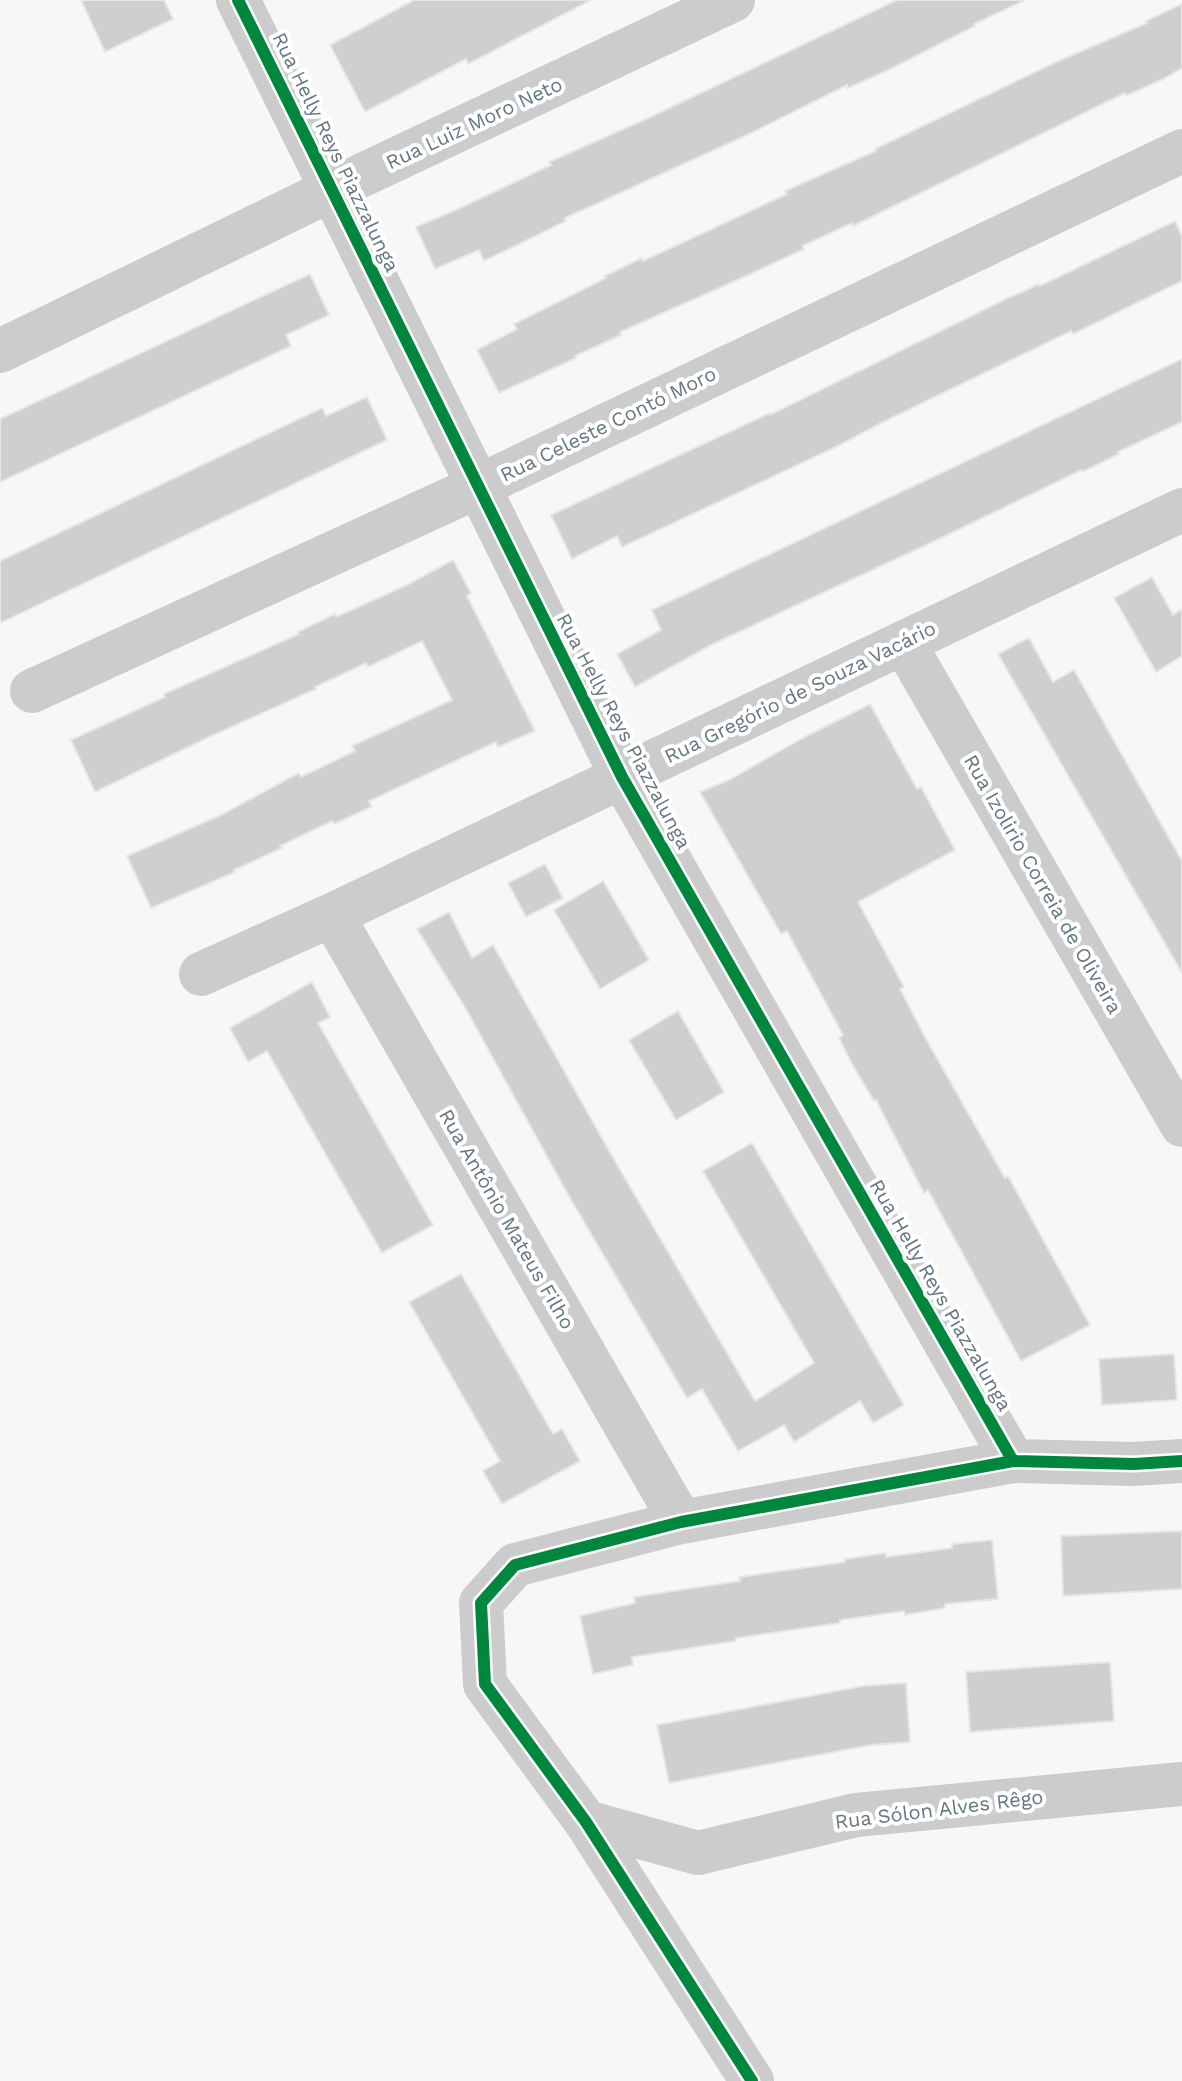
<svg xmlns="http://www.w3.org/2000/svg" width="1182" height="2081" font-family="'Work Sans',sans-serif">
  <rect width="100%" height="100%" fill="#f7f7f6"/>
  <path fill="#ced0d0" stroke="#e6e6e6" stroke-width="2" d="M81 0H164L173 19 105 52Z
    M414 0H591L468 64 466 59 365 112 330 45Z
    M897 0H1025L974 24 975 26 886 71 848 88 847 85 749 134 565 218 566 221 484 261 479 250 435 269 416 227 456 210 551 165 549 162 642 121Z
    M1182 4V68L1163 79 1126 96 1125 93 853 226 852 223 802 246 804 249 746 276 620 332 621 335 575 356 576 358 499 393 477 350 517 329 514 324 606 278 605 276 642 258 643 261 742 215 787 194 785 191 876 151 875 149 1054 63 1147 23 1146 21Z
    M1175 221 1182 236V281L1073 334 1071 331 883 422 840 445 622 547 617 536 572 559 551 515 770 413V415L1002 301 1039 284 1040 286Z
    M310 274 329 315 286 335 291 346 0 482V419Z
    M1182 359V422L1118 452 1119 454 1082 472 1081 470 941 538 713 644 635 687 617 654 661 630 652 610Z
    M367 397 387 440 0 623V561L322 408 326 416Z
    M453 560 471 593 467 596 535 731 498 747 496 742 369 801 371 807 334 824 332 821 280 846 282 848 234 870 235 872 151 908 127 856 221 815 299 773 301 777 355 751 352 746 452 700 422 641 368 667 366 663 315 687 316 689 211 736 95 792 71 740 165 697 164 694 299 634 298 632 335 614 336 617 405 586Z
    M1152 577 1173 615 1182 609V656L1156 672 1114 598Z
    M1029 638 1053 682 1074 670 1182 861V973L998 654Z
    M870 704 917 789 921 787 955 850 858 902 904 987 900 989 926 1039 1005 1178 1008 1176 1090 1325 1021 1361 928 1190 924 1193 876 1100 874 1101 852 1064 839 1038 843 1035 787 931 781 934 700 792 729 780 801 739Z
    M545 864 563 898 526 917 508 883Z
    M603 881 649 960 600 989 554 910Z
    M449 912 472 958 493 945 612 1156 755 1401 814 1363 703 1171 752 1143 904 1405 873 1423 860 1401 794 1442 784 1425 738 1451 702 1389 687 1398 566 1191 466 1009 417 929Z
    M312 982 330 1017 318 1023 433 1225 382 1253 267 1051 248 1062 230 1028Z
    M678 1011 724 1092 676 1120 629 1040Z
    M461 1274 553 1434 562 1429 580 1461 502 1504 483 1471 500 1461 409 1302Z
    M1174 1354 1177 1400 1102 1405 1099 1359Z
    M1182 1531V1589L1063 1596 1061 1536Z
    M992 1540 998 1599 945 1604V1608L905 1615 904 1611 840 1620V1623L736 1638V1641L632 1657 633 1665 593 1674 580 1616 635 1603 634 1597 740 1581 739 1577 845 1562V1559L886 1553V1557L952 1548V1544Z
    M1110 1662 1114 1721 970 1732 966 1672Z
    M906 1683 910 1742 871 1745 669 1783 657 1725 863 1686Z"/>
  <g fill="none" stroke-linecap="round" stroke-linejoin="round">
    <path stroke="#cccccd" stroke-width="44" d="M238 0 622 777 1013 1461
      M0 351 333 189 733 0
      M904 643 1182 1125
      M32 691 477 487 1182 151
      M332 915 681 1522
      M201 974 332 915 1182 510
      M586 1822 698 1853 856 1815 1182 1784
      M752 2081 586 1822 485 1684 481 1603 515 1565 681 1522 1013 1461 1134 1464 1182 1461"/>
    <g stroke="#fff" stroke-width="17">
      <path id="cycleway" d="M238 0 622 777 1013 1461
        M752 2081 586 1822 485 1684 481 1603 515 1565 681 1522 1013 1461 1134 1464 1182 1461"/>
    </g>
    <use href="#cycleway" stroke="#00873e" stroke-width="12"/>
  </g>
  <g text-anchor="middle" stroke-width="8" stroke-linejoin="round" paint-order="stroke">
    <g font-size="20" fill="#637780" stroke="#fff">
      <text transform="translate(474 123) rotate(-25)" y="7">Rua Luiz Moro Neto</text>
      <text transform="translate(336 152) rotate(64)" y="7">Rua Helly Reys Piazzalunga</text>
      <text transform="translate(608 424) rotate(-26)" y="7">Rua Celeste Contó Moro</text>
      <text transform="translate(800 692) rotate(-26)" y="7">Rua Gregório de Souza Vacário</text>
      <text transform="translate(624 731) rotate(62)" y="7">Rua Helly Reys Piazzalunga</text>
      <text transform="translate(1043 884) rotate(60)" y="7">Rua Izolirio Correia de Oliveira</text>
      <text transform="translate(507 1219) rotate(60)" y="7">Rua Antônio Mateus Filho</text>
      <text transform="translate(941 1295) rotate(60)" y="7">Rua Helly Reys Piazzalunga</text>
      <text transform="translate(939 1809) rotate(-7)" y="7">Rua Sólon Alves Rêgo</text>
    </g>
  </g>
</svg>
